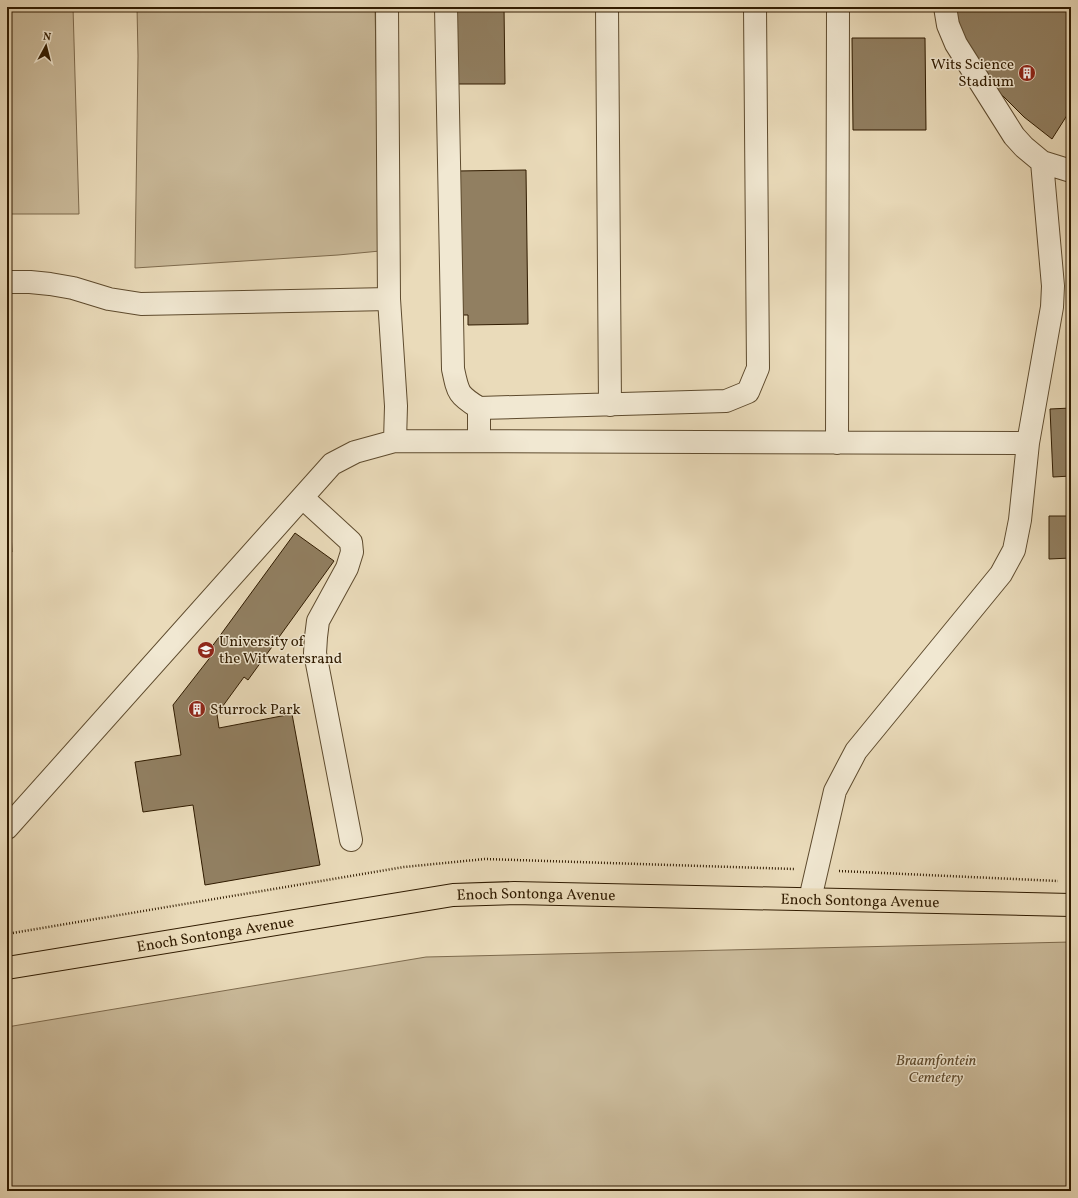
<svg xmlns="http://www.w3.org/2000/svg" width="1078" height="1198" font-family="Vollkorn,serif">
  <rect width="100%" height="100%" fill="#eadbba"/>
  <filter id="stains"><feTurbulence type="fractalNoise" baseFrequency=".005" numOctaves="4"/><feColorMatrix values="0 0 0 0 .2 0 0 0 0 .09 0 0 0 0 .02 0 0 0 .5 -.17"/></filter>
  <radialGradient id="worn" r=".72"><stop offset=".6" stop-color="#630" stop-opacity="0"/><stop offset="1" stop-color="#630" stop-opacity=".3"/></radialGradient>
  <path fill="#caba9a" stroke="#7d6a4d" d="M7 7H73L79 214H7Z
    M137 7H375L380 251 338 255 135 268 138 56Z
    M7 346 10 411H7Z
    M7 452 12 552H7Z
    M1071 942V1191H7V1027L426 957Z"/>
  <path fill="#917f61" stroke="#301b00" d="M453 7H504L505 84H453Z
    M955 7H1071V109L1052 139 1024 117 993 86 974 60 960 27Z
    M852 38H925L926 130H853Z
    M526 170 528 324 468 325V315H458L456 171Z
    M1071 408V476L1053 477 1050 409Z
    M1049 516H1071V558L1049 559Z
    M295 533 334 561 248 680 244 677 217 714 219 728 292 714 320 865 205 885 193 805 143 812 135 762 181 755 173 705 212 655 208 652Z"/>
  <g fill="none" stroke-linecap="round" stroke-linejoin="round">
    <g stroke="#5e4b2e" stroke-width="24">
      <path id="minor" d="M387 7 389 299 396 406 395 441
        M446 7 453 369C458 393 458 395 479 408
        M607 7 610 405
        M945 7 948 25 956 44 1014 136 1024 147 1042 162 1071 171
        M7 282H30L50 284 73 288 109 299 141 304 389 299
        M479 441V408L726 401 748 392 758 368 755 7
        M837 443 838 7
        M303 498 351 542 352 552 347 568 318 621 316 637 315 653 351 840
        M7 828 332 464 355 452 395 441 1028 443
        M810 899 835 791 856 751 1001 574 1014 550 1020 520 1028 443 1052 307 1053 286 1042 162"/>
    </g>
    <g stroke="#301b00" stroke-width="24">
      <g id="major">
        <path id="s1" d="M7 968 453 895 514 893 1071 905"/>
      </g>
    </g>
    <path stroke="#301b00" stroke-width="2.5" stroke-dasharray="1 2" stroke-linecap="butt" d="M839 871 1058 881
      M7 934 404 867 485 859 794 869"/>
    <use href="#minor" stroke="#f1e8d2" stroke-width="22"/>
    <use href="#major" stroke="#eadbba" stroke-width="22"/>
  </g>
  <defs>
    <g id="building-disc" transform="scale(0.9)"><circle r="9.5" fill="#8f2418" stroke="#f1e8d2"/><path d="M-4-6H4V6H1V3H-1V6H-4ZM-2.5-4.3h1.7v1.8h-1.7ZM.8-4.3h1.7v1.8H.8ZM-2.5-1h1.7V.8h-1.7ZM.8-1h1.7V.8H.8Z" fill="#fff"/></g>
    <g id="university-disc" transform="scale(0.9)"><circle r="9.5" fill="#8f2418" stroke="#f1e8d2"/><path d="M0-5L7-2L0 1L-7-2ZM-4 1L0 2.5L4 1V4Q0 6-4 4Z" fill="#fff"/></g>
  </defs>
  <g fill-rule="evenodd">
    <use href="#building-disc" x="1027" y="73"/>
    <use href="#university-disc" x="206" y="650"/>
    <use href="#building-disc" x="197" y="709"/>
  </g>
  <g text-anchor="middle" stroke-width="3" stroke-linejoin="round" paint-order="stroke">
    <g font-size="15" fill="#301b00" stroke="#f1e8d2" text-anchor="start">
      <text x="1014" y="69" text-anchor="end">Wits Science<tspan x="1014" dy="17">Stadium</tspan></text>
      <text x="219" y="646">University of<tspan x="219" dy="17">the Witwatersrand</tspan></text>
      <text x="210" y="714">Sturrock Park</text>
    </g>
    <g font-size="15" fill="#301b00" stroke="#f1e8d2">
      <text dy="5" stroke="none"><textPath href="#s1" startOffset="535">Enoch Sontonga Avenue</textPath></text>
      <text dy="5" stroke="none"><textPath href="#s1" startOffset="859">Enoch Sontonga Avenue</textPath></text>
      <text dy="5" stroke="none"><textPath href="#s1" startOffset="211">Enoch Sontonga Avenue</textPath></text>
    </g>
    <g font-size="15" font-style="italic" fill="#5e4b2e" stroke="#f1e8d2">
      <text x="936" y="1065">Braamfontein<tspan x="936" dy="17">Cemetery</tspan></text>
    </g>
  </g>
  <rect width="1078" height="1198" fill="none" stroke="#eadbba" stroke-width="24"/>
  <rect x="8" y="8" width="1062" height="1182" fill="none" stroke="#301b00" stroke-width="2"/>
  <rect x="12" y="12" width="1054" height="1174" fill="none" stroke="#301b00"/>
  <g transform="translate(46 46) rotate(7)" stroke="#f1e8d2" stroke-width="3" paint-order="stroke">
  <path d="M0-3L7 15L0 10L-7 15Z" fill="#301b00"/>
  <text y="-6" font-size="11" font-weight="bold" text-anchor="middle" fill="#301b00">N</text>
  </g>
  <rect width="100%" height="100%" filter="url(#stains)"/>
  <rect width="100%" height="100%" fill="url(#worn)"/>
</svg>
